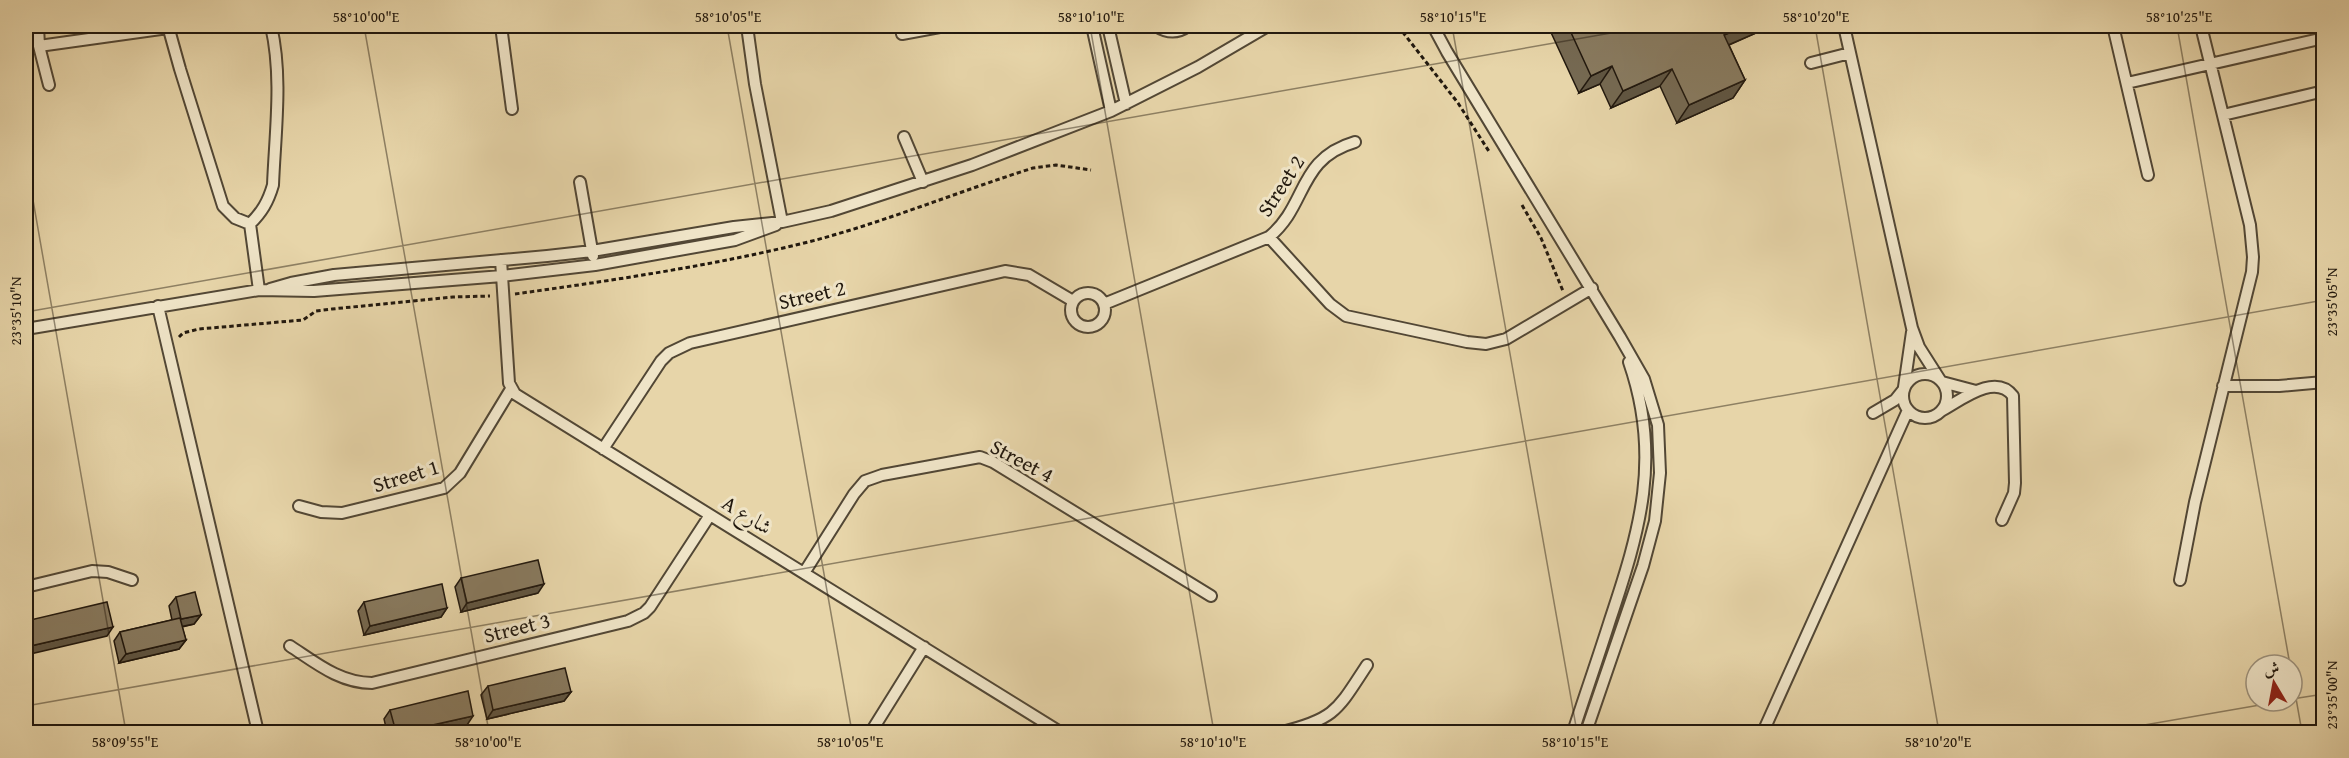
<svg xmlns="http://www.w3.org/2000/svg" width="2349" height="758" font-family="'Gentium Book Plus',Amiri,serif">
  <rect width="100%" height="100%" fill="#e7d5a9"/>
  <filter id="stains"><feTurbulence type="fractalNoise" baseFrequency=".00333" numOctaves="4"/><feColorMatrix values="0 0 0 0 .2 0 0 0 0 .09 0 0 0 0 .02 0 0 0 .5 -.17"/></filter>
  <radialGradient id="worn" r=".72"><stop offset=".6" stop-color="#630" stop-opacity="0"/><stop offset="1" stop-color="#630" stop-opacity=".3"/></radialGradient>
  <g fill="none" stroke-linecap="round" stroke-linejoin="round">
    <g stroke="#524735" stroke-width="14">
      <path id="service" d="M38 26 39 46 49 85
        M168 26 180 69 223 206 235 218 250 224C262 212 268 202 273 185 275 133 283 77 271 26
        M501 26 512 109
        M747 26 755 84 782 222
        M1092 26 1111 111
        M1108 26 1126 104
        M1156 26C1167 33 1177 34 1188 26
        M1433 26 1447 52 1620 337 1644 379 1658 425 1660 473 1655 521 1643 566 1586 732
        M1844 26 1912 328 1919 347 1940 380
        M2114 30 2148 175
        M902 34 945 26
        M39 46 168 28
        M1811 63 1850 53
        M2127 83 2324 38
        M2223 115 2324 91
        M904 137 923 182
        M580 182 593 256
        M250 224 259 290
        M1269 237 1330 304 1346 316 1467 342 1486 344 1506 339 1592 288
        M501 260 509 383 515 394 1060 732
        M270 289 291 283 334 275 547 256 592 251 734 227 782 222 831 211 972 165 1111 111 1198 67 1268 26
        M1071 310a17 17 0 1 1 34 0a17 17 0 1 1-34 0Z
        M1104 304 1269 237C1308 205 1297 159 1355 142
        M158 306 258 732
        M26 329 259 290 314 291 502 276 595 265 735 240 776 225
        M1903 396a22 22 0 1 1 44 0a22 22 0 1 1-44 0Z
        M1942 382 1976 391
        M2223 386H2279L2324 382
        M1904 387 1912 332
        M1941 411C1960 401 1995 372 2013 396L2015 483 2014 493 2002 520
        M1873 413 1895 400 1903 390
        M603 449 661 361 669 353 690 343 1005 271 1029 275 1073 301
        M299 506 321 512 342 513 444 488 460 473 511 389
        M804 573 854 494 865 481 882 475 980 457 993 462 1211 596
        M2180 580 2195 502 2252 272 2253 257 2250 225 2201 26
        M26 587 92 571 108 572 132 580
        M290 646C316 663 340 683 372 683L628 621 644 613 650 607 710 515
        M871 732 924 647
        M1282 732C1336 719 1338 709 1367 665
        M1573 732C1585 695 1598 658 1610 620 1640 530 1662 457 1629 362
        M1763 732 1908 410"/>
    </g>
    <path stroke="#21180e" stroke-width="3" stroke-dasharray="4.5 3" stroke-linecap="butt" d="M1398 26 1458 103 1490 153
      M1522 205 1541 238 1563 291
      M515 294C615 280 718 265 816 240 890 220 960 191 1033 168L1056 165 1091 170
      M179 337 183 333 199 329 303 320 316 311 332 309 453 297 490 296"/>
    <use href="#service" stroke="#efe4c7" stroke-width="10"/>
  </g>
  <path fill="#756952" stroke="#21180e" stroke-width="1.5" d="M1548 26H1766L1763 30 1729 45 1745 80 1733 98 1677 123 1660 86 1611 108 1600 84 1579 93Z
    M461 578 538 593 461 612 455 587Z
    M176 597 201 615 194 624 182 627 186 640 179 649 119 663 114 641 120 632 172 620 169 606Z
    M364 602 447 608 441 617 364 635 358 611Z
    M488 686 571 692 564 701 487 719 481 695Z
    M390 710 467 725 434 732H387L384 719Z"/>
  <path fill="#5f5542" stroke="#21180e" stroke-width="1.5" d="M1746 26H1766L1763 30 1712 52 1724 35Z
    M1612 66 1600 84 1579 93 1591 76Z
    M1672 69 1660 86 1611 108 1623 91Z
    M1745 80 1733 98 1677 123 1689 105Z
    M544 584 538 593 461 612 467 603Z
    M447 608 441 617 364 635 370 626Z
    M201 615 194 624 174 628 181 619Z
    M113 627 107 636 26 655V647Z
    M186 640 179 649 119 663 126 654Z
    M571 692 564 701 487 719 493 710Z
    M473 716 467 725 434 732H401Z"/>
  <path fill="#887a5f" stroke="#21180e" stroke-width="1.5" d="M1568 26H1746L1724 35 1745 80 1689 105 1672 69 1623 91 1612 66 1591 76Z
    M538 560 544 584 467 603 461 578Z
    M442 584 447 608 370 626 364 602Z
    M195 592 201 615 181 619 176 597Z
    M107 602 113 627 26 647V621Z
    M180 618 186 640 126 654 120 632Z
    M565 668 571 692 493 710 488 686Z
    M468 691 473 716 401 732H396L390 710Z"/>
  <path fill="none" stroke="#21180e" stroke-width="1.5" stroke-opacity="0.45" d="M364 26 489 732M727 26 852 732M1090 26 1214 732M1452 26 1577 732M1815 26 1939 732M2177 26 2290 665M26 160 126 732M26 312 1651 26M2292 676 2302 732M2292 699 2324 694M26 706 2324 300M2104 732 2283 701"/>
  <g text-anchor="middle" stroke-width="6" stroke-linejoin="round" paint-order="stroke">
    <g font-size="21" fill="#21180e" stroke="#efe4c7">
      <text transform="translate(1281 186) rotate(-57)" y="7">Street 2</text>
      <text transform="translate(812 295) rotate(-13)" y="7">Street 2</text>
      <text transform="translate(1022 461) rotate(28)" y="7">Street 4</text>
      <text transform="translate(406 476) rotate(-17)" y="7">Street 1</text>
      <text transform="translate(747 515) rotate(32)" y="7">A شارع</text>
      <text transform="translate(517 628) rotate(-14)" y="7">Street 3</text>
    </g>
  </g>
  <rect width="2349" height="758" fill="none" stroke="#e7d5a9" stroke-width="66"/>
  <g transform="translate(2274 683) rotate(350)"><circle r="28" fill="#efe4c7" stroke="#9d927d" stroke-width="1.5"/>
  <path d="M0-4.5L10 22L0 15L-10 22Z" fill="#8f2418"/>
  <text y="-9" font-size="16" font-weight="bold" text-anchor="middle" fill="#21180e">ش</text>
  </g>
  <rect x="33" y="33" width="2283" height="692" fill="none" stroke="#21180e" stroke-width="2"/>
  <g font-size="15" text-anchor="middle" fill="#21180e">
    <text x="366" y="22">58°10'00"E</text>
    <text x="728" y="22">58°10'05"E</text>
    <text x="1091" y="22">58°10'10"E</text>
    <text x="1453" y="22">58°10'15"E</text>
    <text x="1816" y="22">58°10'20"E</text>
    <text x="2179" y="22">58°10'25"E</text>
    <text transform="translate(2332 302) rotate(-90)" y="5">23°35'05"N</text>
    <text transform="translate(16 311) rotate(-90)" y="5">23°35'10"N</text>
    <text transform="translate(2332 695) rotate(-90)" y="5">23°35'00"N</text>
    <text x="125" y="747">58°09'55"E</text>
    <text x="488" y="747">58°10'00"E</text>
    <text x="850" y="747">58°10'05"E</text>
    <text x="1213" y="747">58°10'10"E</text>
    <text x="1575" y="747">58°10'15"E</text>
    <text x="1938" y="747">58°10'20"E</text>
  </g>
  <rect width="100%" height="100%" filter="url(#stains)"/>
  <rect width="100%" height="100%" fill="url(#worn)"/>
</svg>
